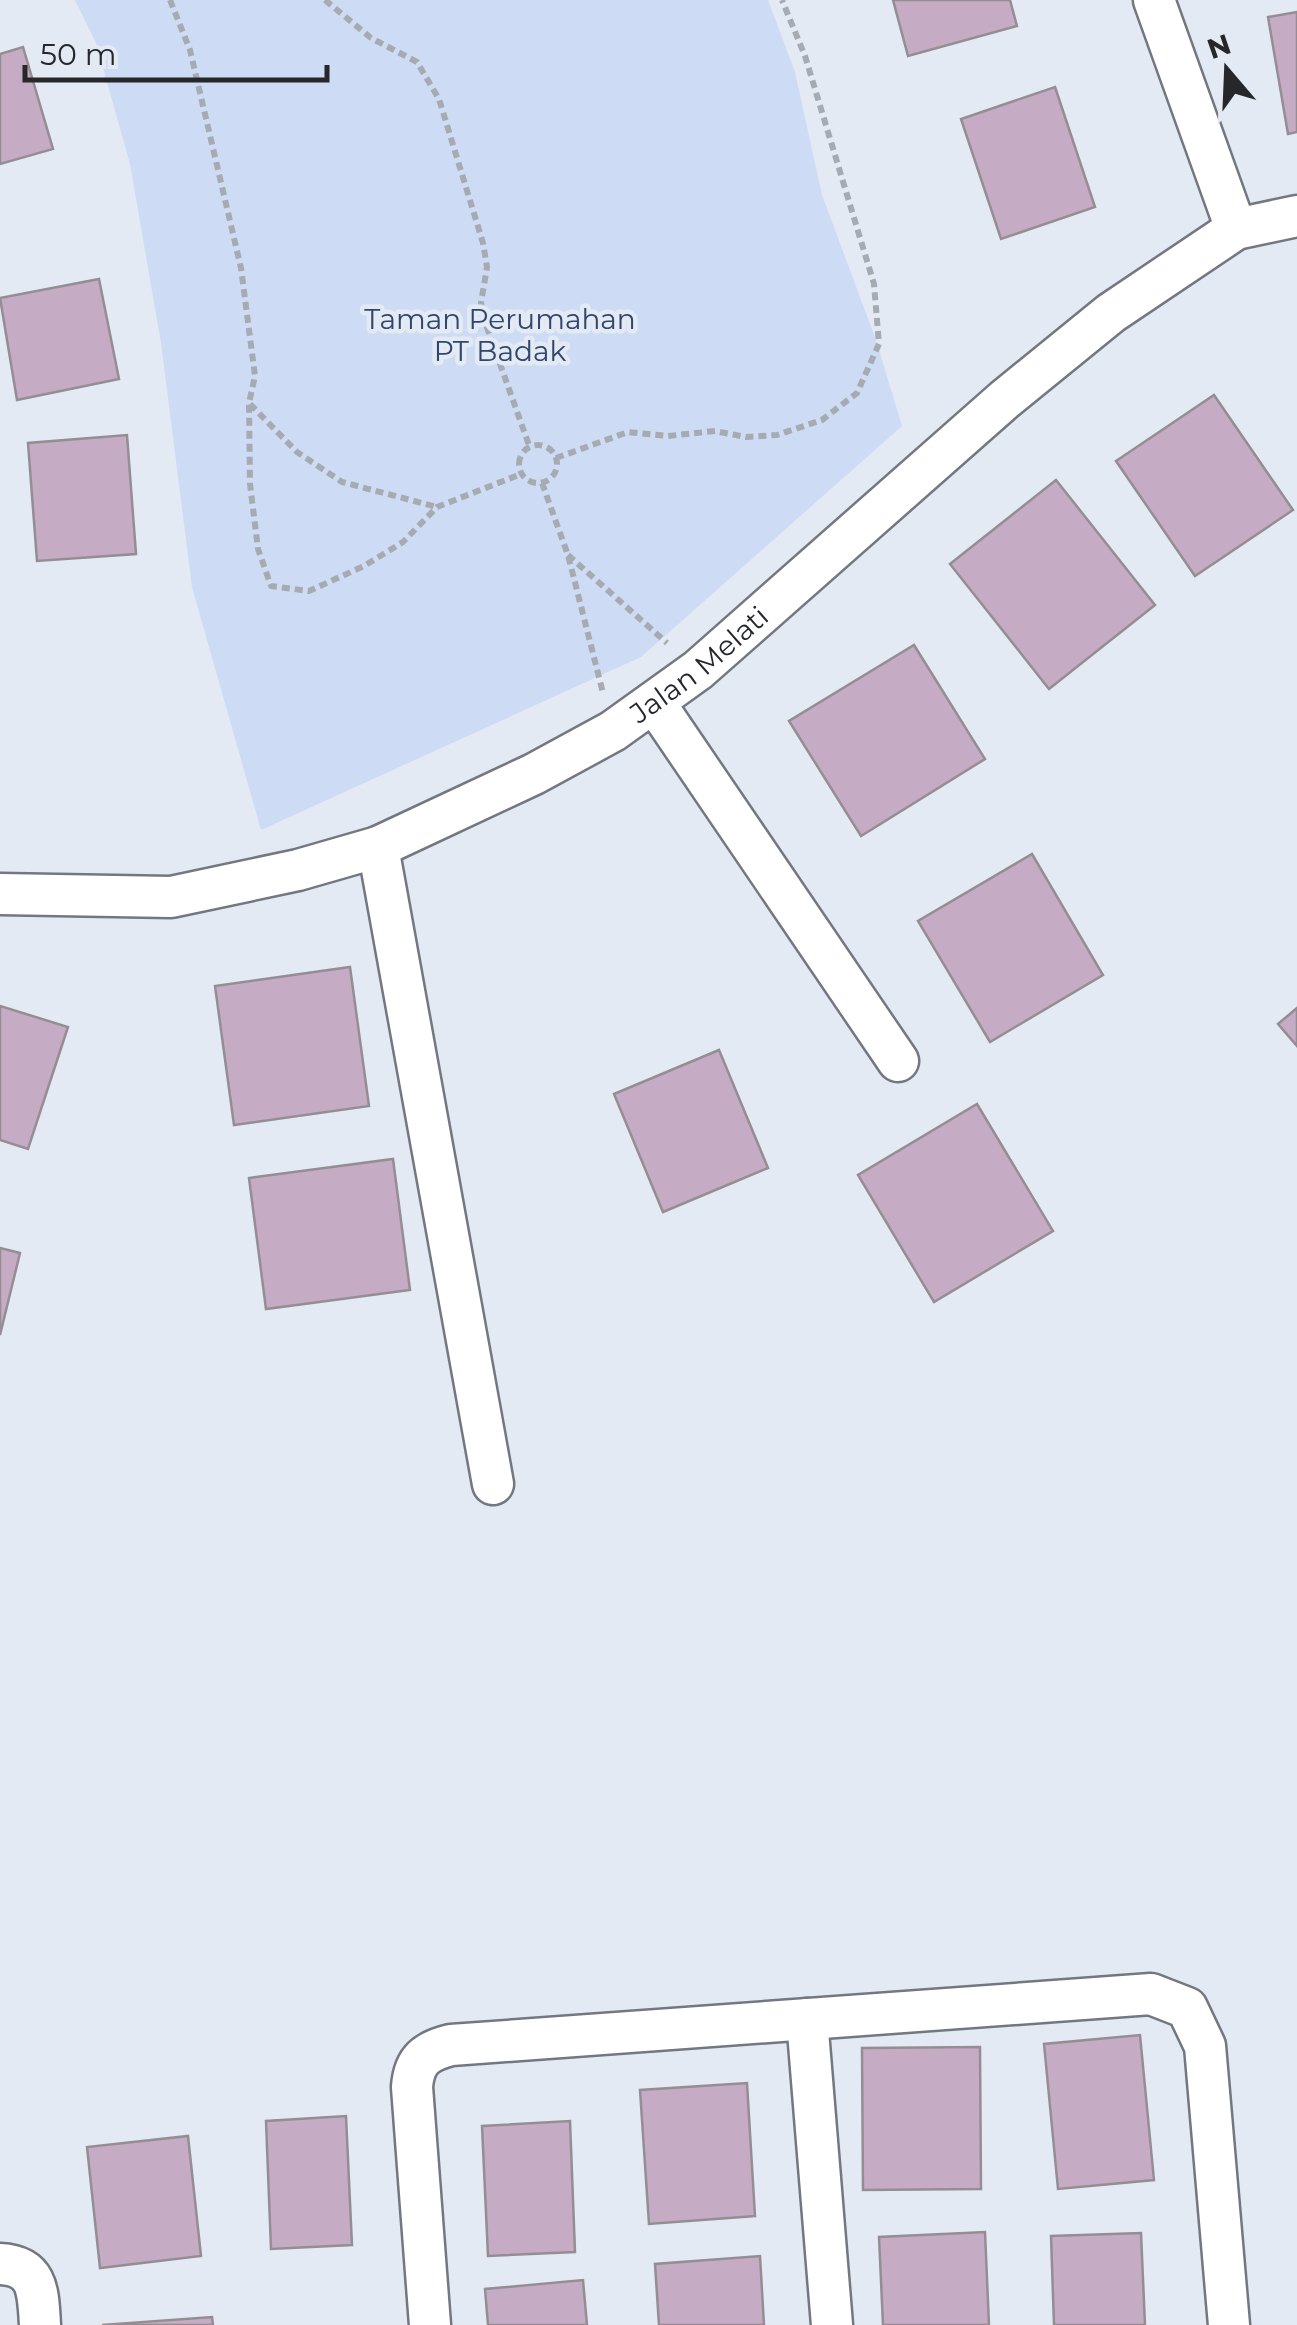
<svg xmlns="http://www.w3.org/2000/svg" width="1297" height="2325" font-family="Montserrat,sans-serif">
  <rect width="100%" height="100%" fill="#e4eaf3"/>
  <path fill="#cddbf4" d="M75 0H768L795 72 822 195 876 340 902 426 641 657 261 830 192 587 161 343 130 164 96 43Z"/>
  <path fill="#c6abc4" stroke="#958d94" stroke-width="2.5" d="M893 0H1010L1017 26 908 56Z
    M1297 12V132L1288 134 1268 17Z
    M23 47 53 149 0 164V54Z
    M1055 87 1095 207 1001 239 961 119Z
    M99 279 119 379 17 400 0 298Z
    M1214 395 1293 510 1195 576 1116 461Z
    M127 435 136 554 37 561 28 443Z
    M1056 480 1155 605 1049 689 950 564Z
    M914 645 985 759 861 836 789 721Z
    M1032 854 1103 975 990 1042 918 921Z
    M350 967 369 1106 234 1125 215 986Z
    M0 1006 68 1027 28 1149 0 1140Z
    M1297 1008V1046L1278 1024Z
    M719 1050 768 1168 663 1212 614 1094Z
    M977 1104 1053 1231 934 1302 858 1175Z
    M393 1159 410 1290 266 1309 249 1178Z
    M0 1248 20 1253 0 1335Z
    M1140 2035 1154 2180 1058 2189 1044 2044Z
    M980 2047 981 2189 863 2190 862 2048Z
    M747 2083 755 2216 649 2224 640 2090Z
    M346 2116 352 2245 271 2249 266 2121Z
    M570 2121 575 2252 488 2256 482 2126Z
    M188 2136 201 2256 100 2268 87 2147Z
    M985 2232 989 2325H883L879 2237Z
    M1141 2233 1145 2325H1054L1051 2236Z
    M760 2256 764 2325H659L655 2264Z
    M583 2280 587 2325H488L485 2289Z
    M212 2317 213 2325H102Z"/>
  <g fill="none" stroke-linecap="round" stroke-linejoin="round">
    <g stroke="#737880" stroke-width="45">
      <g id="minor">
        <path d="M1154 0 1236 229"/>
        <path d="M654 702 898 1061"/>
        <path d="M378 847 493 1484"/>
        <path id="s1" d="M0 894 171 897 298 870 378 847 534 774 613 731 698 670 1004 400 1111 313 1236 229 1297 216"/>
        <path d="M807 2019 832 2325"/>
        <path d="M0 2264C39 2266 38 2292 40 2325"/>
        <path d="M430 2325 412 2087C414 2060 426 2051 451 2045L1151 1994 1187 2008 1205 2046 1229 2325"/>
      </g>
    </g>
    <path stroke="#a6abb2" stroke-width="6" stroke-dasharray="8 5" stroke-linecap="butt" d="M170 0 190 50 241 268 255 376 249 403 250 484 258 549 271 586 309 591 364 566 403 542 437 507 521 474
      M325 0 371 38 417 62 439 99 483 243 487 267 481 303 484 319 530 448
      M250 404 297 452 342 482 437 507
      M519 464a19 19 0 1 1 38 0a19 19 0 1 1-38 0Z
      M556 458 628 432 668 436 715 431 746 437 777 435 822 420 857 393 879 344 874 284 805 56 782 0
      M542 483 568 555 603 693
      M568 555 667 643"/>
    <use href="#minor" stroke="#fff" stroke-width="40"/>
  </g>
  <g text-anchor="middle" stroke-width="9" stroke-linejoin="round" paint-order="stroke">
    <g font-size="28" fill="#2f4670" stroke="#e4eaf3">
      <text x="500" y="329">Taman Perumahan<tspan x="500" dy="32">PT Badak</tspan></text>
    </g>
    <g font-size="28" fill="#25272b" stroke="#e4eaf3">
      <text dy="10" stroke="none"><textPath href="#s1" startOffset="755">Jalan Melati</textPath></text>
    </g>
  </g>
  <g transform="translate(1227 70) rotate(341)" stroke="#e4eaf3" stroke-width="8" paint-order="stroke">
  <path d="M0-8L18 38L0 25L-18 38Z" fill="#25272b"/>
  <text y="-15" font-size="28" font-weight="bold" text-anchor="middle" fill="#25272b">N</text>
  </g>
  <path d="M25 65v15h302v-15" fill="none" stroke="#25272b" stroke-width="5"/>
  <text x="40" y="65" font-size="30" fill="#25272b" stroke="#e4eaf3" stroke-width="8" paint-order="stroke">50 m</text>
</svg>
